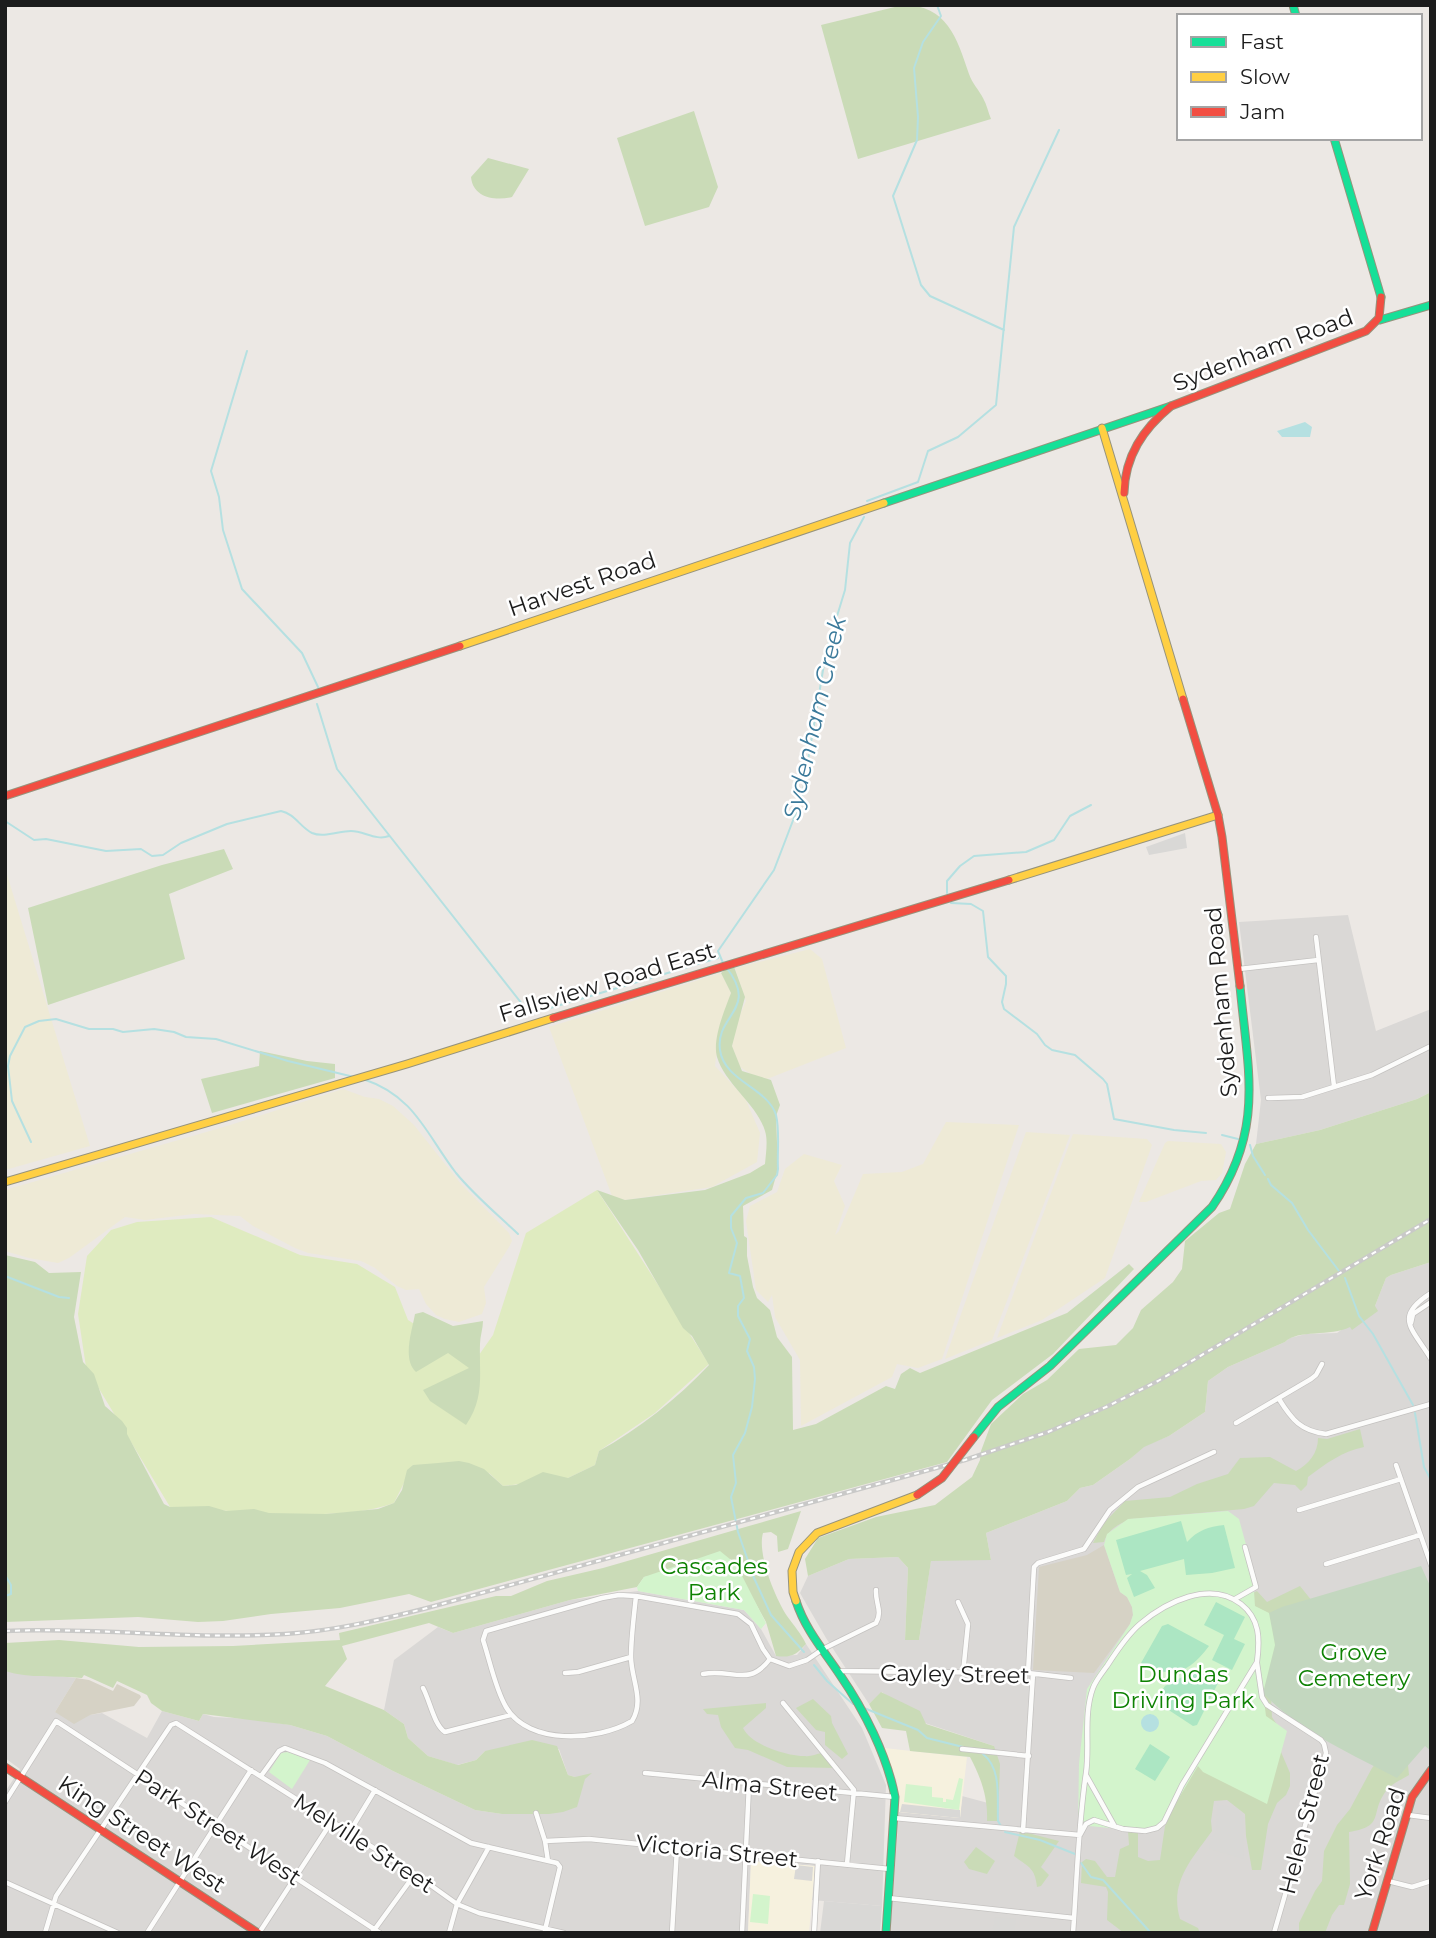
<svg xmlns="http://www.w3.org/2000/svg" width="1436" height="1938" font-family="Montserrat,sans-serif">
  <rect width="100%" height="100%" fill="#ece8e4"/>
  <path fill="#dad8d6" d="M1348 915 1376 1031 1431 1009V1092L1417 1099 1320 1130 1256 1144 1261 1100 1239 922Z
    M1431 1262V1933H890L899 1812 960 1818 962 1796 988 1803 987 1821 994 1746 925 1723 882 1692 869 1704 826 1638 800 1593 808 1576 849 1559 898 1557 908 1568 905 1640H919L931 1560H991L986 1533 1067 1501 1080 1488 1093 1485 1130 1459 1144 1446 1169 1436 1205 1412 1208 1381 1228 1367 1285 1342 1290 1338 1306 1334 1337 1333 1375 1306 1386 1278 1391 1275Z
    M638 1591 744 1610 761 1629 776 1656 797 1655 806 1644 862 1728 886 1785 882 1906 812 1900 815 1866 751 1861 748 1933H5V1792L20 1769 5 1758V1670L76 1678 55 1712 90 1715 102 1713 147 1738 162 1711 199 1721 203 1714 214 1717 252 1719 290 1725 327 1736 393 1771 475 1810 502 1814H549L575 1777 568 1775 559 1749 485 1751 476 1760 457 1765 428 1756 408 1738 404 1724 384 1710 394 1660 438 1627 453 1633 570 1600Z"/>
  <path fill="#f6f1de" d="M884 1748 967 1757 960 1818 899 1812 897 1781Z
    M751 1861 815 1866 809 1933H748Z"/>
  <path fill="#d9d8d6" d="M1185 833 1187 848 1149 855 1146 847Z
    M902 1804 960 1810V1818L900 1812Z
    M1217 1804 1237 1808 1243 1814 1244 1859 1209 1849 1211 1836 1216 1831Z
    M796 1865 813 1867 812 1881 794 1879Z
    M824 1901 882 1906 880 1933H820Z
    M995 1917 1016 1919 1014 1932 992 1933Z"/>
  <path fill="#d6d2c5" d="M1104 1545 1120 1592 1127 1597 1132 1607 1133 1615 1130 1624 1094 1673 1033 1670 1039 1567 1087 1555Z
    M76 1678 89 1680 113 1691 117 1684 140 1695 141 1697 134 1706 90 1715 74 1724 55 1712Z"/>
  <path fill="#eeead6" d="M5 868 90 1146 5 1170Z
    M810 949 822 959 846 1048 762 1081 740 1067 732 1046 737 1022 746 1001 735 968Z
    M721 973 731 993 718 1040 715 1066 745 1098 760 1133 757 1162 712 1187 625 1200 612 1196 549 1027Z
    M343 1089 365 1097 379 1099 393 1106 414 1125 461 1184 509 1233 512 1241 509 1247 484 1287 486 1303 482 1314 459 1322 445 1319 436 1315 426 1304 419 1289 406 1290 397 1286 375 1268 361 1261 308 1253 295 1248 253 1226 240 1216 194 1214 145 1220 125 1217 69 1258 58 1263 29 1258 5 1251V1190L227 1126Z
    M946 1122 1019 1125 942 1359 918 1368 897 1364 892 1377 801 1426 800 1360 775 1317 772 1295 768 1302 756 1290 746 1221 750 1206 777 1192 785 1169 804 1154 842 1165 834 1181 845 1206 835 1235 839 1231 863 1174 902 1172 923 1164Z
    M1026 1132 1070 1135 992 1340 945 1359Z
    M1073 1134 1147 1139 1152 1145 1105 1278 1042 1320 997 1338Z
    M1168 1141 1221 1144 1226 1152 1222 1173 1216 1180 1201 1181 1146 1202H1139L1165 1143Z"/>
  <path fill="#dfebc0" d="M597 1190 709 1364 655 1413 599 1451 595 1465 568 1478 503 1486 489 1473 413 1465 394 1503C336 1524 233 1510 170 1507L86 1367 78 1314 87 1256 111 1230 137 1222 211 1217 300 1255 357 1264 395 1287 408 1320 474 1362 493 1335 526 1233Z"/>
  <path fill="#cadbb7" d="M903 5C947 5 957 38 969 74 972 83 979 90 983 98 987 105 988 112 991 119L858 159 821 25Z
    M694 111 718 187 709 207 645 226 617 138Z
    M488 158 529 169 512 197C495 201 473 198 471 177Z
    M224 849 233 869 169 894 185 959 48 1005 28 908 162 865Z
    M733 964 745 997 732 1046 742 1071 771 1080 780 1105 776 1116 778 1169 772 1190 743 1206 744 1236 747 1238V1256L753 1287 757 1298 770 1310 777 1337 792 1357 793 1430 816 1424 886 1386 895 1389 901 1374 910 1368 920 1373 1067 1313 1129 1264 1134 1269 1053 1354 992 1400 947 1462 431 1602 409 1594 340 1608 271 1614 223 1621 198 1622 138 1617 5 1622V1255L35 1262 49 1273 81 1272 74 1317 83 1362 94 1374 105 1406 122 1421 127 1428V1434L164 1504 170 1507 209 1506 226 1511 254 1509 269 1513 326 1514 378 1509 394 1503 402 1490 407 1470 413 1465 438 1463 459 1461 469 1463 484 1469 503 1486 516 1485 543 1472 568 1478 595 1465 599 1451C639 1429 677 1399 709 1365L692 1336 683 1328 638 1250 597 1190 625 1200 705 1190 750 1173 765 1164C766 1153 768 1140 765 1131 757 1104 725 1084 717 1057 712 1039 725 1009 731 993L721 973Z
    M260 1051 307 1061 335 1064V1078L212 1113 201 1079 259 1066Z
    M1431 1092V1262L1391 1275 1386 1278 1375 1306 1378 1311 1352 1330 1350 1327C1330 1337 1298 1329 1285 1342L1228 1367 1208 1381 1205 1412 1169 1436 1144 1447 1130 1459 1093 1485 1080 1488 1067 1501 986 1533 991 1560 931 1561 919 1640H905L908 1568 898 1557 849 1559 808 1576 805 1559 818 1538 876 1517 935 1505 972 1477 980 1460 981 1451 991 1424 1023 1394 1047 1380 1079 1349 1116 1345 1133 1328 1141 1310 1173 1282 1182 1269 1185 1241 1219 1213 1230 1209 1245 1164 1256 1144 1320 1130 1417 1099Z
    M423 1312 453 1326 483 1321C483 1329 480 1336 480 1344 479 1374 485 1397 466 1425L430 1401 423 1390 469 1368 448 1353 416 1372C402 1359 412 1331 415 1314Z
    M1360 1429 1364 1447C1343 1451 1325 1464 1308 1477L1307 1485 1301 1491 1295 1485 1274 1483 1254 1506 1244 1509 1131 1519C1119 1524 1108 1529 1104 1542L1093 1543 1103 1524 1125 1501 1170 1497 1197 1484 1228 1474 1240 1458 1270 1457 1296 1471C1309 1464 1318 1453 1318 1438L1327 1439Z
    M801 1511 788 1549 778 1552 777 1536 771 1532 763 1533C757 1554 775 1597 787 1616 794 1626 801 1633 806 1644 796 1655 791 1658 776 1656L766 1622 731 1559 644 1577 637 1587 570 1600 453 1633 429 1623 342 1646 347 1659 325 1686 384 1710 404 1724 408 1738 428 1756 458 1765 476 1760 485 1751 532 1740 557 1746 568 1775 575 1777 592 1773 585 1779 577 1807 563 1812 549 1814H502L475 1810 393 1771 327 1736 290 1725 203 1714 199 1721 162 1711 151 1703 147 1695 117 1681 113 1688 84 1675 82 1678C56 1675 30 1679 5 1671V1643L59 1640 139 1647 233 1646 340 1640 339 1633 496 1596H511L547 1581 603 1568Z
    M1300 1586 1312 1601 1270 1672 1272 1717 1279 1728 1281 1752 1290 1773V1786L1286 1795 1277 1803 1268 1824 1261 1870H1252L1246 1836 1245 1814 1227 1800 1214 1801 1211 1821 1212 1831C1192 1859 1169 1882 1180 1919L1198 1928 1200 1933H1124L1107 1920 1108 1892 1106 1887 1081 1883 1082 1862 1086 1859 1095 1861 1107 1877H1115L1120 1849 1129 1845 1128 1831 1138 1833V1857L1148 1861 1160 1860 1165 1826 1183 1787 1243 1598 1257 1591 1267 1602Z
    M881 1692 920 1711 926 1724 994 1746 1000 1764 998 1821H987C988 1797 981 1778 970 1757L910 1751 906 1731 882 1728 869 1704Z
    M813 1699 831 1716 832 1723 848 1754 842 1759 825 1745V1732L816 1730 796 1708Z
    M766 1703V1708L743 1728C751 1745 787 1756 805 1756 810 1757 816 1754 822 1753L837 1768 787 1767 748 1750 735 1748 721 1727 718 1715 707 1714 703 1709Z
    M1392 1744 1406 1745 1409 1775C1401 1780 1391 1784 1386 1791 1369 1814 1386 1826 1349 1832L1350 1884 1344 1905H1339L1332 1915 1325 1933H1299V1923L1315 1891 1322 1881 1324 1851 1337 1825 1350 1809 1372 1768Z
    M1020 1831 1059 1841 1041 1867 1049 1875 1041 1886 1037 1887C1035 1867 1028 1867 1014 1856Z
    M976 1847 995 1861 987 1874 969 1869 964 1862Z"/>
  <path fill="#c3d7bf" d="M1421 1566 1431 1588V1751L1425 1746 1397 1778C1351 1754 1299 1731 1263 1693L1275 1645 1269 1613 1282 1607Z"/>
  <path fill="#d3f4cc" d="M1228 1511 1239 1519 1257 1585 1254 1591 1255 1606 1269 1613 1275 1645 1263 1693 1266 1716 1287 1731 1267 1804 1203 1772 1198 1766 1164 1823 1153 1832 1078 1825 1079 1764 1087 1689 1130 1624 1133 1615 1132 1607 1127 1597 1120 1592 1104 1545 1107 1534 1128 1519Z
    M720 1551 736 1564 766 1623 761 1629 744 1610 638 1591 637 1587 644 1577Z
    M288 1752 310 1760 292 1789 269 1772 281 1753Z
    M959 1778 963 1779 959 1810 904 1802 906 1784 932 1787V1797L943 1798V1802H946V1799L953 1800Z
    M753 1894 770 1896 768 1924 750 1922Z"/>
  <path fill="#ace6c3" d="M1181 1521 1187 1542C1198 1530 1208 1527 1224 1525L1235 1568 1212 1573 1186 1575 1184 1559 1140 1571 1147 1575 1155 1588 1134 1597 1127 1578 1132 1574 1126 1575 1116 1540Z
    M1216 1602 1245 1617 1234 1639 1245 1644 1232 1670 1212 1660 1224 1635 1204 1625Z
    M1168 1624 1209 1646C1189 1673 1172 1680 1141 1663L1162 1626Z
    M1188 1674H1204L1220 1679 1197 1725 1193 1726 1155 1701 1165 1686Z
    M1150 1744 1170 1757 1155 1781 1135 1769Z"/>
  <path fill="#b5e0e1" d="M1305 422 1312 427 1310 437H1282L1277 431Z
    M1141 1723a9 9 0 1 1 18 0a9 9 0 1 1-18 0Z"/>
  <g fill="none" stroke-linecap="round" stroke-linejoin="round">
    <path stroke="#b5e0e1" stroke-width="2" d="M937 5 941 16 923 42 914 68 918 117 917 140 893 196 921 285 930 296 1004 330
      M247 351 211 471 219 497 223 530 242 589 302 653 318 687
      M867 501 918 482 928 451 958 437 996 405 1014 227 1059 130
      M317 704 337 769 530 1014 718 958
      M5 821 34 840 46 839 106 851 141 849 152 856 163 855 181 843 227 824 281 811C295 814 300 827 312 833 324 838 339 831 351 831 364 831 376 841 389 836
      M947 893V881L960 866 974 856 1026 852 1054 840 1070 816 1091 805
      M951 903 971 904 983 911 988 957 1006 976V984L1002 1002 1004 1009 1037 1034 1045 1045 1052 1050 1075 1055 1103 1079 1107 1084 1114 1119 1174 1130 1206 1133
      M723 963 718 951 774 870 802 797 826 652 845 590 850 543 864 517
      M726 967C760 1010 715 1014 720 1050 724 1081 768 1088 776 1115 780 1131 777 1153 778 1169L777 1175 763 1193 746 1198 731 1216V1228L737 1243 729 1273 740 1276 744 1298 738 1306V1316L750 1339 747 1351 754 1367 755 1379 752 1407 745 1433 733 1455 736 1483 731 1497 738 1532 754 1578 771 1615 804 1652
      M363 1079C415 1096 426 1134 456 1173 474 1195 498 1215 518 1234
      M1222 1135 1238 1139
      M31 1142 12 1101 8 1066 10 1056 25 1027 39 1021 56 1019 89 1029H113L123 1032 154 1029 174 1032 186 1037 216 1039 288 1061 354 1077
      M1250 1145 1253 1156 1265 1175
      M1268 1179 1271 1185 1292 1203 1308 1230 1339 1271
      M5 1276 59 1297 69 1298
      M1345 1278 1359 1316 1373 1334 1413 1405
      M1415 1413 1424 1467 1431 1480
      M5 1575 11 1585V1594L5 1596
      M814 1665 827 1681 853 1704
      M864 1708 918 1730 927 1738 963 1747
      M983 1754C1002 1769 997 1798 998 1821L1001 1826
      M1005 1832 1040 1840 1075 1854
      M1081 1863 1091 1877 1103 1880 1151 1933"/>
    <g stroke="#c4c2c0" stroke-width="6">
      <path id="street" d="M1316 937 1334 1086
        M1239 969 1318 960
        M1268 1098 1302 1097 1372 1075 1431 1046
        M1431 1293C1393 1317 1412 1328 1431 1359
        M1411 1323 1413 1314 1431 1302
        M1279 1399C1292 1420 1301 1431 1326 1434L1431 1404
        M1236 1423 1311 1379 1316 1375 1322 1364
        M1396 1465 1431 1565
        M1299 1510 1401 1479
        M1326 1564 1420 1535
        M636 1596C634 1616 631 1637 631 1657 631 1679 645 1700 632 1721 598 1741 529 1746 506 1707 495 1688 490 1661 483 1640L486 1631 602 1598 619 1595 636 1596 738 1614 751 1624 763 1649 770 1659 789 1666 807 1660 823 1649 876 1623C883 1611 875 1603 876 1590
        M1235 1599 1256 1587 1245 1547
        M958 1602 968 1624 963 1673
        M1257 1663 1262 1697 1267 1705 1321 1740 1324 1744 1326 1753 1274 1933
        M838 1671 1028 1673 1071 1678
        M565 1673 578 1672 631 1657
        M1028 1673 1034 1567 1038 1563 1084 1549 1110 1510 1138 1487 1214 1452
        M703 1674C732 1668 748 1688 770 1659
        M423 1688C430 1701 434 1725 445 1732L511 1715
        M783 1703 854 1790 847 1864
        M962 1749 1029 1756
        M645 1773 895 1797
        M1086 1775 1114 1825
        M261 1776 279 1751 285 1748 325 1763 471 1843 557 1863 560 1867 545 1930
        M5 1802 56 1721 380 1933
        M536 1813 545 1841 548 1861
        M1408 1815 1431 1818
        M894 1818 1080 1835
        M1023 1831 1033 1674
        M349 1833 375 1790
        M545 1841 589 1839 890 1869
        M1388 1881 1412 1887 1431 1881
        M5 1882 118 1933
        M888 1898 1074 1918
        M45 1933 56 1896 171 1725 176 1723 415 1874 457 1904 479 1913 564 1933
        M147 1933 251 1770
        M259 1933 332 1821
        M372 1933 415 1874
        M449 1933 457 1904 489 1847
        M672 1933 677 1848
        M742 1933 749 1784
        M814 1933 818 1861
        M1073 1933C1077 1880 1078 1826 1086 1773 1090 1746 1083 1715 1093 1688 1096 1680 1102 1673 1107 1666 1116 1652 1127 1635 1140 1624 1166 1602 1210 1580 1241 1604 1260 1619 1260 1639 1257 1662L1182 1785 1164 1822 1157 1828 1145 1831 1123 1829 1094 1820 1086 1824 1080 1835"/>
    </g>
    <g stroke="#96937c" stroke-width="9">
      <path id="fast" d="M1293 5 1296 16
        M1334 138 1381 297
        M1380 320 1431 305
        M884 503 1171 406
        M974 1437 998 1407 1050 1366 1212 1207C1265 1130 1248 1072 1240 986
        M796 1601C805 1629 824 1651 840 1675 864 1710 887 1755 895 1797L886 1933"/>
    </g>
    <g stroke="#96937c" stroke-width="9">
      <path id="slow" d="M1102 428 1183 699
        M460 646 884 503
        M1009 880 1218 815
        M5 1182 407 1064 553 1018
        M796 1601 793 1592 792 1571 799 1552 817 1533 917 1495"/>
    </g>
    <g stroke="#96937c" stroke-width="9">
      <path id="jam" d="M1124 493C1125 456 1143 429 1171 406L1366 331 1379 318 1381 297
        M1183 699 1218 815 1222 837 1240 986
        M5 796 460 646
        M553 1018 1009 880
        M5 1767 258 1933
        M1372 1933 1412 1797 1431 1770"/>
    </g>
    <use href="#street" stroke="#fcfcfb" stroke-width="4.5"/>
    <use href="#fast" stroke="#16e098" stroke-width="7"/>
    <use href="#slow" stroke="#ffcf43" stroke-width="7"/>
    <use href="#jam" stroke="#f24e42" stroke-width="7"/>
    <g stroke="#c9c9c8" stroke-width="4.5">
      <path id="rail" d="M5 1631C98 1627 192 1640 285 1634 333 1631 380 1620 427 1608L965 1460 1048 1432 1106 1407 1158 1381 1431 1219"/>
    </g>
    <use href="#rail" stroke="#fff" stroke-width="2" stroke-dasharray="5" stroke-linecap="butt"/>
    <g stroke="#96937c" stroke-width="9" stroke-linecap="butt">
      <path id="jam-bridge" d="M917 1495 942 1478 974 1437"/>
    </g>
    <use href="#jam-bridge" stroke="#f24e42" stroke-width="7"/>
  </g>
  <g text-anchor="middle" stroke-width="5" stroke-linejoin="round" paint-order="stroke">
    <g font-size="23" fill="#1c1c1c" stroke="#fff">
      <text transform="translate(1263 350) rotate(-21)" y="8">Sydenham Road</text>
      <text transform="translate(582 584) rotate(-19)" y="8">Harvest Road</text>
      <text transform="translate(607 982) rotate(-17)" y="8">Fallsview Road East</text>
      <text transform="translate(1221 1002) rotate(-95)" y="8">Sydenham Road</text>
      <text transform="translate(955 1674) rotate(1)" y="8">Cayley Street</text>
      <text transform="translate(770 1786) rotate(6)" y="8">Alma Street</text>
      <text transform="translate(1304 1824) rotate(-76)" y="8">Helen Street</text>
      <text transform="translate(218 1827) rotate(33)" y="8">Park Street West</text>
      <text transform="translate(142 1834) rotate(33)" y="8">King Street West</text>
      <text transform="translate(364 1843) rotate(33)" y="8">Melville Street</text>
      <text transform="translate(1380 1844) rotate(-72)" y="8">York Road</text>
      <text transform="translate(717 1851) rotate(6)" y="8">Victoria Street</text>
    </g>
    <g font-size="23" fill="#0e8203" stroke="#fff">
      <text x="714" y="1574">Cascades<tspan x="714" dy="26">Park</tspan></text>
      <text x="1354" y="1660">Grove<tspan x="1354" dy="26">Cemetery</tspan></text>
      <text x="1183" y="1682">Dundas<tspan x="1183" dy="26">Driving Park</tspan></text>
    </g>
    <g font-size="24" font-style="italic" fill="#3b7a9b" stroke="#fff">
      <text transform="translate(815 718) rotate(-77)" y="8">Sydenham Creek</text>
    </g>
  </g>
  <rect width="1436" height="1938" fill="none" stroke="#1c1c1c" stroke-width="14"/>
  <rect x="1177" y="14" width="245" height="126" fill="#ffffff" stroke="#a4a4a4" stroke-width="2"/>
  <rect x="1191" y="37" width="35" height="10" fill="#16e098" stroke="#a4a4a4" stroke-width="2"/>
  <text x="1240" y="49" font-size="21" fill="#1c1c1c">Fast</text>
  <rect x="1191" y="72" width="35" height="10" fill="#ffcf43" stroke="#a4a4a4" stroke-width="2"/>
  <text x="1240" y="84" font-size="21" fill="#1c1c1c">Slow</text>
  <rect x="1191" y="107" width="35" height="10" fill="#f24e42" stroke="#a4a4a4" stroke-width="2"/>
  <text x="1240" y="119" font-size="21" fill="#1c1c1c">Jam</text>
</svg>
